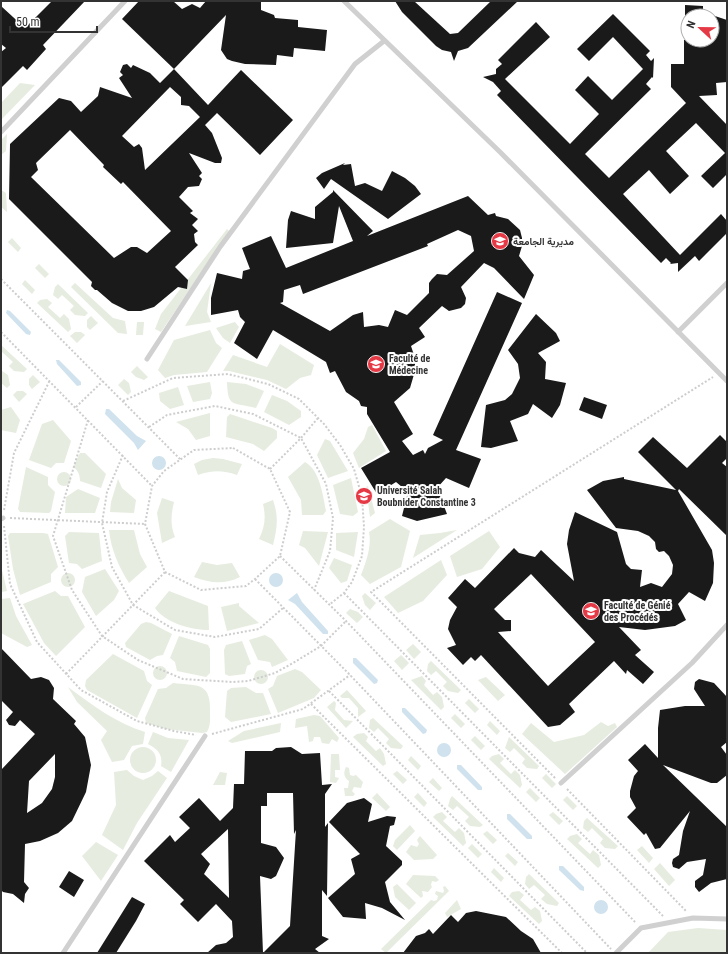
<svg xmlns="http://www.w3.org/2000/svg" width="728" height="954" font-family="'Roboto Condensed',Vazirmatn,sans-serif">
  <rect width="100%" height="100%" fill="#fff"/>
  <path fill="#e6ecdf" d="M20 83 35 85 1 120V103Z
    M7 134 6 151 1 155V140Z
    M1 190 6 193 7 212 1 207Z
    M227 229 229 231 161 332 155 329 161 314Z
    M12 238 21 248 18 252 8 242Z
    M39 264 49 274 45 278 35 268Z
    M25 280 35 290 32 294 22 284Z
    M75 283 113 318 125 321 127 334 118 333 71 287Z
    M211 283 207 312 211 322 185 326Z
    M58 284 88 313 85 316 75 315 70 310 74 306 62 295 58 299 53 295 55 287Z
    M47 299 52 303 48 307 60 318 64 314 69 319 71 329 68 332 37 303 40 300Z
    M91 316 98 323 90 330 87 327V320Z
    M137 322H144L143 335H136Z
    M235 322 239 327 230 343 223 338 216 328Z
    M210 330 216 343 222 348 207 372 174 375 165 378 158 370 174 340Z
    M75 332H81L85 335 77 343 70 336Z
    M280 344 314 365 311 375 300 378 286 389 267 380 229 371H223L233 355 267 367Z
    M1 345 27 369 24 372 14 371 9 366 13 362 1 351Z
    M137 366 148 377 144 380 136 377 131 372Z
    M2 371 8 375 10 385 7 388 1 383Z
    M33 375 40 382 32 389 29 385V379Z
    M124 379 129 383 131 392 128 395 118 385Z
    M210 382 212 393 210 399 193 402 187 386Z
    M227 382 246 384 264 391 256 408C232 402 228 408 227 382Z
    M178 387 184 405 170 409 160 401 159 393Z
    M17 391H23L27 394 19 402 13 395Z
    M272 395 287 401 301 411V417L289 425 264 412Z
    M11 407 20 420 16 433 1 430V410Z
    M210 413V436L196 440 188 429 176 422Z
    M230 414 272 428 277 431V438L264 451 253 444 226 437 227 417Z
    M53 420 71 441 64 463H56L51 468 29 460 42 424Z
    M372 425 386 451 359 468 353 453 364 439 368 427Z
    M325 439 330 441 348 471 328 478 317 455Z
    M80 453H85L106 474 101 488 80 481C80 475 78 470 73 467Z
    M213 458 223 459 242 464 237 475C223 470 212 470 198 475L194 464 202 460Z
    M305 462C320 470 323 496 326 511L323 515H302L301 500 288 477Z
    M26 467 48 477V485L55 492 51 511 49 513 20 512 18 509Z
    M57 479a7 7 0 1 1 14 0a7 7 0 1 1-14 0Z
    M351 478 358 512 353 516 340 514 333 485Z
    M118 479 122 488 136 500 134 513 110 512 111 502Z
    M368 486 375 513 370 517 366 487Z
    M78 489 100 498 95 513H65L66 497Z
    M162 498 174 502C171 514 170 525 175 537L162 543 157 513Z
    M273 500C279 517 277 529 273 545L259 539C265 527 266 517 263 504Z
    M390 519 410 531 401 567 370 584 361 575C366 562 372 546 369 532Z
    M109 530H134L140 554 147 567 129 583C119 567 111 550 109 530Z
    M457 530 413 558 420 535 440 533Z
    M303 531 328 532 319 566 305 548 299 545Z
    M489 531 500 547 482 569 457 577 450 556Z
    M69 532 99 533 102 561 82 569 77 564 69 563 65 536Z
    M358 532 354 557 336 550V533Z
    M10 533H43L48 534 58 567 51 574V582L20 595 13 569 8 536Z
    M334 558 352 565 347 581 341 583 329 568Z
    M441 560 447 575 423 601 398 613 384 597Z
    M202 562 217 565 232 563 240 577C224 585 210 583 194 577Z
    M1 566 7 591 1 592Z
    M105 569 119 591 114 600 96 616 82 592 85 577Z
    M61 580a7 7 0 1 1 14 0a7 7 0 1 1-14 0Z
    M55 591 61 596H68L85 627 56 656 44 643 23 604Z
    M169 591 208 606 209 630C192 630 165 623 155 608Z
    M365 593 376 603 370 610 365 605 362 596Z
    M10 598 16 616 32 645 27 647 1 633V599Z
    M239 603V606L259 623 227 631 221 607Z
    M350 609 358 612 363 617 357 623 346 613Z
    M146 622 151 623 172 634 163 655 157 656 150 660 126 647 125 643 141 624Z
    M265 635 272 639 288 660 272 667 270 662 258 660 249 640Z
    M179 636 208 645 210 649V673L206 677 177 671 175 662 170 658Z
    M242 641 251 664 247 666 245 674 229 676 225 674 224 650 226 645Z
    M413 644 421 652 414 659 406 650Z
    M113 654 144 671 147 681 152 685 137 718 87 690 85 686 86 680Z
    M401 655 409 663 402 670 394 661Z
    M431 661 461 690 458 693 448 691 443 686 447 682 436 671 431 675 427 671 428 664Z
    M153 673a7 7 0 1 1 14 0a7 7 0 1 1-14 0Z
    M295 669 302 672 321 690 314 698 278 713 268 689 273 686 277 676Z
    M254 677a7 7 0 1 1 14 0a7 7 0 1 1-14 0Z
    M422 676 426 681 424 685 433 695 437 692 442 697 444 707 441 710 411 680Z
    M486 677 505 695 498 701 478 680Z
    M173 683C196 686 211 681 210 711 210 718 211 725 207 732L202 733 166 729 146 723 145 718 158 689 166 688Z
    M68 687C92 705 116 723 145 732L143 744 132 746 124 760 112 762 101 740 107 731 77 702Z
    M246 687 256 693H263L271 714 231 722 225 717 227 691 231 688Z
    M347 690 366 711 358 717V708L349 698H342L340 696Z
    M469 699 479 709 475 713 465 703Z
    M334 701 336 703 335 710 344 720 353 721 346 728 327 707Z
    M455 714 465 724 461 728 451 718Z
    M314 715 320 716 339 738 337 742 332 739 329 744 322 743 320 737H314L313 741 309 742 307 726 295 728 296 719Z
    M373 718 403 746 401 749 391 748 386 743 389 739 378 728 374 732 369 728 370 720Z
    M490 721 500 731 497 735 487 725Z
    M601 722 608 726 615 723 617 727 565 774 522 734 531 723 554 742 584 735Z
    M281 723 280 732 232 743 228 741 244 731Z
    M153 732 168 738 189 740 171 772 161 766C163 755 158 749 148 744Z
    M364 733 368 737 366 741 376 751 380 748 384 754 386 764 383 766 353 737 357 734Z
    M475 736 485 746 481 750 471 740Z
    M509 737 539 766 537 769 527 768 522 763 525 759 514 748 510 752 505 748Z
    M130 760a13 13 0 1 1 26 0a13 13 0 1 1-26 0Z
    M331 754H339L340 770H335V777L339 778 336 783 330 782Z
    M499 754 504 759 500 763 511 774 515 770 520 775 522 785 520 788 489 759 492 756Z
    M411 756 421 766 418 770 408 760Z
    M346 767 349 768 350 775 353 776 356 775 363 782 361 788 354 787 352 791 355 794 353 796H345L344 788H348L349 781C344 778 343 773 346 767Z
    M127 770 134 776 143 780 152 776 158 771 167 778 137 823 123 850 102 835 116 805 114 772Z
    M397 771 407 780 403 784 393 774Z
    M220 772 227 773 225 785H213Z
    M546 774 556 784 552 788 542 778Z
    M433 778 442 788 439 791 429 782Z
    M530 788 540 798 536 802 526 792Z
    M377 793 390 807 386 811 372 798Z
    M418 793 427 803 424 807 414 797Z
    M452 796 483 825 480 827 470 826 465 821 469 817 457 806 453 810 448 806 450 799Z
    M567 796 577 806 573 810 563 800Z
    M442 812 447 817 443 821 455 832 459 828 464 833 466 843 463 846 433 817 436 814Z
    M553 812 563 821 559 825 549 815Z
    M587 818 618 846 615 849 605 848 600 843 603 839 592 828 588 832 583 828 584 821Z
    M410 825 415 831 397 850 393 846 395 840Z
    M487 831 497 840 493 844 483 834Z
    M577 834 582 839 578 843 590 854 593 850 599 855 601 865 598 868 567 839 570 836Z
    M420 836 437 855 433 859 414 860 406 852 411 845 417 847 419 844 417 840Z
    M96 842 118 855 101 881 82 856Z
    M472 844 482 854 478 858 468 848Z
    M642 846 653 858 649 863 637 850Z
    M508 853 518 862 515 866 505 856Z
    M660 863 675 880 669 886 654 869Z
    M494 868 504 878 501 882 491 872Z
    M529 874 559 903 557 906 547 904 541 899 545 895 534 885 529 889 525 884 526 877Z
    M413 875 435 876 439 880 436 882 432 881 431 885 432 887 428 892 422 891 423 896 421 898 406 884Z
    M397 884 416 903 409 910 395 897 393 887Z
    M445 886 449 891 386 953 381 949 431 900 434 901 437 900 438 896 435 894 436 891 443 893 444 891 443 887Z
    M519 891 524 895 520 900 531 910 535 907 540 911 542 921 539 924 509 896 512 892Z
    M457 900 461 909 447 917 445 913Z
    M698 928 727 930V953H648L668 932Z"/>
  <path fill="#cfe2ee" d="M7 310 10 311 31 332 30 335 26 334 6 313Z
    M56 360H59L81 382V385L77 386 57 364Z
    M106 409H109L137 436 146 441 138 450 134 443 105 414Z
    M152 463a7 7 0 1 1 14 0a7 7 0 1 1-14 0Z
    M269 580a7 7 0 1 1 14 0a7 7 0 1 1-14 0Z
    M297 593 302 602 328 631V634H323L295 604 288 600Z
    M353 658H356L378 680 377 683 374 684 353 663Z
    M402 708H405L427 730 426 733 423 734 402 712Z
    M437 750a7 7 0 1 1 14 0a7 7 0 1 1-14 0Z
    M457 765H461L482 787V790H478L457 769Z
    M507 814H510L532 836V839H527L507 819Z
    M559 866H563L584 887V891L580 890 559 870Z
    M594 907a7 7 0 1 1 14 0a7 7 0 1 1-14 0Z"/>
  <path fill="#1a1a1a" fill-rule="evenodd" d="M52 1H85L43 45 46 49 27 70 23 66 1 88V52L6 48 1 44V6L25 28Z
    M139 1H173L182 9 192 4 200 8 206 1 261 2V10L274 15 275 18 298 20V27L327 30 325 51 294 48 293 57 277 55 276 65 245 64 232 61 227 59 221 50 226 15 174 69 122 19Z
    M395 1H414L450 34 458 33 491 1H518L468 48 458 51 454 61 451 52 442 50 436 46 402 12Z
    M685 5 703 6V16H685Z
    M613 14 650 51 646 55 651 61 654 58 653 78 652 77 646 84 651 89 585 154 609 178 686 103 671 87V64H684V40H712V15L727 20V82L716 83 717 95 699 96 727 125V174L713 188 701 176 725 153 696 123 666 151 689 176 670 194 649 170 623 194 680 255 721 214 727 221V233L699 261 695 256 678 272V263L670 264 671 263 666 258 661 263 497 95 501 91 493 82 483 77 496 74V69L502 64 498 60 536 22 550 37 505 79 570 144 599 114 575 90 588 76 612 100 643 69 613 37 589 61 577 49Z
    M127 64 131 68 133 65 150 73 160 83 174 69 208 105 241 70 293 120 260 155 217 113 205 125 212 133 222 158 221 163H215L189 153 202 173 199 176 202 179 199 186 188 187 179 197 193 211 190 213 198 219 192 225 198 231 194 234 195 242 198 245 175 267 188 280 187 289 178 287 154 307 141 311H128L112 303 97 290H95L91 286 92 282 9 199 10 144 59 98 71 101 81 112 98 96 100 87 132 98 119 78 123 75 120 72 123 65ZM170 87 181 97V105L189 106 200 117 145 170 142 148 139 144 134 147 122 136ZM70 130 104 165 103 167 121 184 123 182 171 231 147 253 137 247H131L114 258 31 177 38 170 36 163Z
    M345 163 343 165 351 164 355 186 365 183 382 191 392 171 405 178 415 186 421 194 388 219 331 179 324 189 316 178 322 173Z
    M333 190 373 231 367 236 468 196 488 215 495 213 496 216 508 219 520 230 522 238V246L519 256 534 275 524 299 494 268 484 263 461 287 466 298 465 304 461 308 449 311 442 306 419 328 425 337 411 346 415 358V371L410 388 394 402 413 434 402 441 413 455 423 450 425 454 428 448 443 440 433 435 497 292 522 303 456 450 481 459 469 488 446 478 437 488 447 514 417 521 402 516 409 488 402 487 396 482 377 494 361 468 390 452 367 414V407L361 406 359 401 346 392 335 371 330 373 326 362 273 330 257 359 234 343 245 322 240 317 238 310 211 315V298L217 273 242 279 243 271 250 269 242 248 271 236 286 268 353 241 339 206 333 243 286 248 288 220 291 211 315 219V207L333 192ZM458 230 471 236 474 251 447 275 437 274 432 279 429 283V293L407 315 395 310 388 327 379 325 364 327 363 312 353 315 330 331 280 303 283 302 284 290 300 285 303 294 428 246 427 244Z
    M536 314 556 333 560 341 538 353 546 362 545 379 566 383 560 405 552 418 533 404 528 414 510 421 518 441 491 448 481 447 486 405 505 400 512 394 520 378 518 364 508 350Z
    M584 397 607 405 602 419 579 410Z
    M720 435 727 442V458L722 463 727 467V536L679 489 678 491 712 550 714 563 713 583 705 601 689 592 678 604 686 620 675 626 645 630 619 627 641 650 635 655 654 672 643 684 627 670 626 674 614 661 569 704 575 712 560 725 548 727 481 655 475 661 471 657 463 665 447 648 456 645 448 629 450 620 457 607 448 598 465 579 475 588 514 548 519 553 535 557 541 550 574 581 567 544 569 530 575 512 617 532 626 564 631 569 642 570 640 587 651 583 662 587 672 574 673 565 669 556 664 551 659 552 656 549 655 542 649 536 638 531 616 528 587 490 603 481 624 477V479L676 490 638 452 653 437 687 468ZM531 574 595 642 548 686 498 632 511 631V620H505L494 609Z
    M1 648 31 679 41 677 49 680 54 688 53 699 76 721 74 724 85 737 91 765 86 792 72 821 58 833 40 841 25 844 24 882 29 888 25 894 24 903 13 894 3 892 1 890 2 769 35 734 20 720 15 726 9 725 6 720 13 712 1 700ZM55 754V777L52 789 42 803 27 813 29 781Z
    M699 679 714 683 727 697V742L721 747 727 755V775L717 783H711L663 765 727 827V879L711 883 699 892 695 887V881L703 875 706 859 687 862 679 869 673 867 672 863 673 859 679 855 683 831 690 811 660 848 655 849 646 833 644 835 627 817 636 808 630 797V791L634 776 638 771 628 760 645 744 658 758V728L660 710 685 706H705L694 689 695 682Z
    M291 747 302 754 320 753 322 785 332 784 325 794V827L328 823 327 896 322 890V936L329 939 315 949 320 953H207L216 945 226 943 233 937 232 921 216 904 198 922 180 904 184 900 144 861 170 835 175 842 190 828 179 817 199 798 220 821 233 808 234 784H244L245 751H272L276 748ZM267 793H293L294 834 296 830 290 926 263 953 260 876 271 879 276 876 284 858 276 847 261 843V806H267ZM228 829 229 898 204 874 210 864 201 854Z
    M364 798 372 804 368 822 387 816 396 817 394 825 390 826 386 846 402 861V865L385 882 390 902 405 920 382 908 365 903 366 919 343 917 328 898 355 874 351 859 360 854 329 822 347 803Z
    M69 871 84 880 74 897 59 887Z
    M132 897 145 904 136 921 116 953H97Z
    M476 911 506 917 521 931 533 939 541 953H403L416 936 425 933 429 929 433 934 451 915 458 922 466 913Z"/>
  <g fill="none" stroke-linecap="round" stroke-linejoin="round">
    <path stroke="#cdcdcd" stroke-width="2" stroke-dasharray="2 2" stroke-linecap="butt" d="M1 279 180 459
      M1 332 152 486
      M123 401 173 378 228 374 268 384 299 399 324 424 340 445 354 469 362 497 364 527 362 556 352 582 344 593 329 605
      M76 407 103 381
      M88 420 53 536 72 590 102 636 138 660 183 679 232 682 248 681 275 673 293 663 321 646 346 621
      M149 427 167 415 215 406 253 414 301 438 326 484 333 518 330 551 314 590
      M233 448 270 469 290 512 280 556 255 579 246 586 201 590 165 572 145 524 152 486 164 471 194 450Z
      M123 455 107 492 102 523 112 567 133 605 175 630 215 637 259 629 283 608
      M270 469 301 438 318 418
      M4 510 14 453 49 382
      M10 518 145 524
      M4 526 10 584 37 642 81 690 137 721 174 731 196 735
      M280 556 346 621 636 923
      M255 579 350 675 611 949
      M344 593 663 916
      M66 674 165 572
      M329 691 587 953
      M311 704 562 953
      M212 734 303 709 350 675
      M555 778 371 592 713 377
      M567 789 687 912"/>
    <path stroke="#d0d0d0" stroke-width="5" d="M344 1 500 152 727 381
      M1 132 125 1
      M678 332 727 283
      M147 359 220 247 355 64 384 41
      M1 519 3 518
      M561 783 692 663 727 625
      M63 953 205 736
      M616 953 641 928 693 918 727 919"/>
  </g>
  <defs>
    <g id="university-disc" transform="scale(0.9)"><circle r="9.5" fill="#e63946" stroke="#fff"/><path d="M0-5L7-2L0 1L-7-2ZM-4 1L0 2.5L4 1V4Q0 6-4 4Z" fill="#fff"/></g>
  </defs>
  <g fill-rule="evenodd">
    <use href="#university-disc" x="500" y="241"/>
    <use href="#university-disc" x="376" y="364"/>
    <use href="#university-disc" x="364" y="496"/>
    <use href="#university-disc" x="591" y="611"/>
  </g>
  <g text-anchor="middle" stroke-width="4" stroke-linejoin="round" paint-order="stroke">
    <g font-size="10" font-weight="bold" fill="#333" stroke="#fff" text-anchor="start">
      <text x="513" y="245">مديرية الجامعة</text>
      <text x="389" y="362">Faculté de<tspan x="389" dy="12">Médecine</tspan></text>
      <text x="377" y="494">Université Salah<tspan x="377" dy="12">Boubnider Constantine 3</tspan></text>
      <text x="604" y="609">Faculté de Génié<tspan x="604" dy="12">des Procédés</tspan></text>
    </g>
  </g>
  <rect width="728" height="954" fill="none" stroke="#333333" stroke-width="4"/>
  <g transform="translate(700 28) rotate(292)"><circle r="19" fill="#ffffff" stroke="#adadad"/>
  <path d="M0-3L7 15L0 10L-7 15Z" fill="#e63946"/>
  <text y="-6" font-size="11" font-weight="bold" text-anchor="middle" fill="#333333">N</text>
  </g>
  <path d="M10 26v6h87v-6" fill="none" stroke="#333333" stroke-width="2"/>
  <text x="16" y="26" font-size="12" fill="#333333" stroke="#ffffff" stroke-width="3" paint-order="stroke">50 m</text>
</svg>
